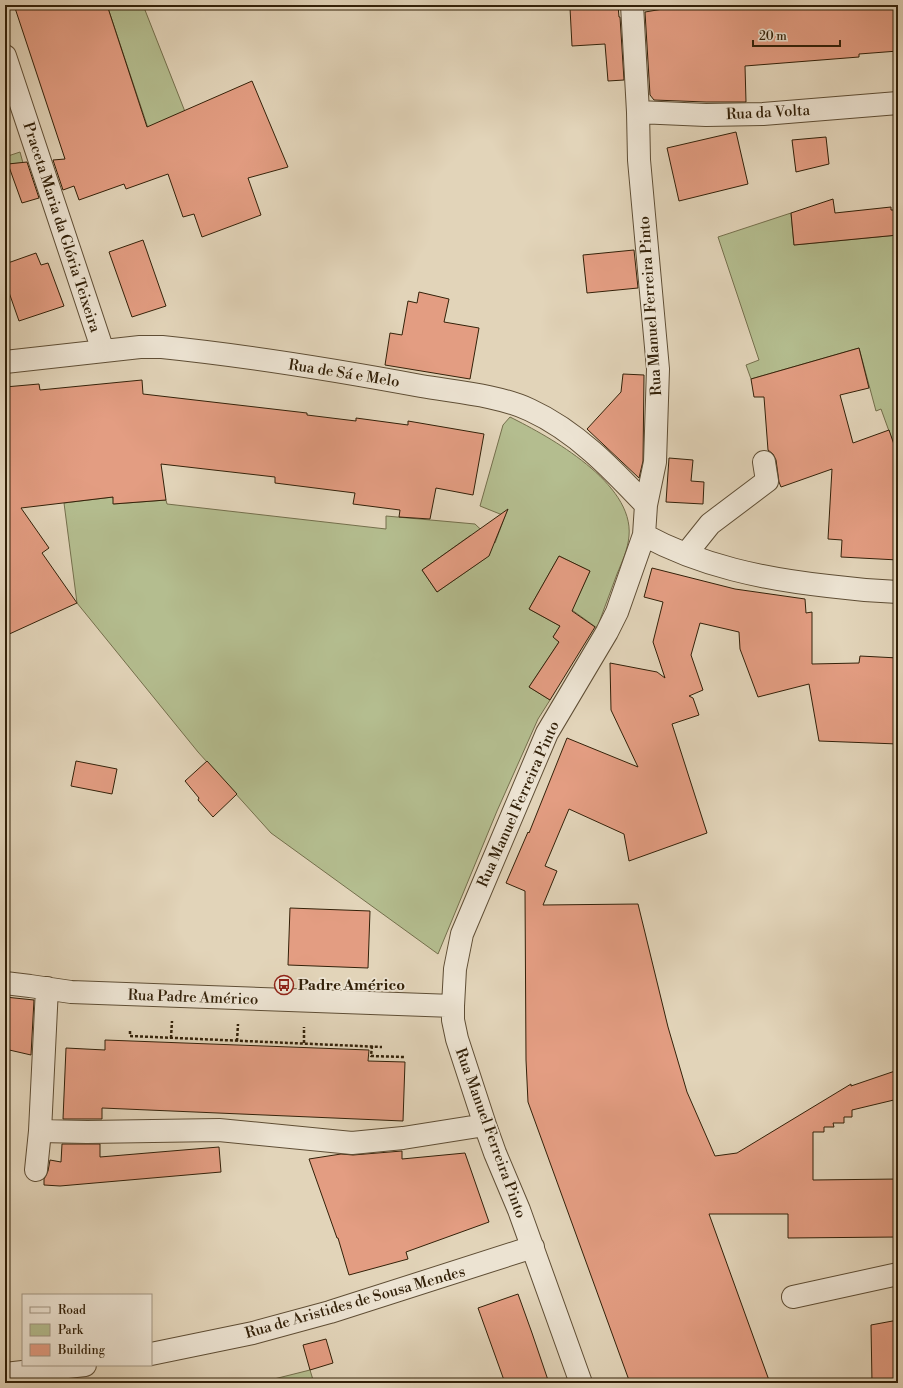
<svg xmlns="http://www.w3.org/2000/svg" width="903" height="1388" font-family="'Libre Bodoni',serif">
  <rect width="100%" height="100%" fill="#e2d4b9"/>
  <filter id="stains"><feTurbulence type="fractalNoise" baseFrequency=".005" numOctaves="4"/><feColorMatrix values="0 0 0 0 .2 0 0 0 0 .09 0 0 0 0 .02 0 0 0 .5 -.17"/></filter>
  <radialGradient id="worn" r=".72"><stop offset=".6" stop-color="#630" stop-opacity="0"/><stop offset="1" stop-color="#630" stop-opacity=".3"/></radialGradient>
  <path fill="#b4bd8f" stroke="#746f4c" fill-rule="evenodd" d="M107 5H143L193 132 152 140Z
    M20 152 23 163 5 164V157Z
    M791 213 794 245 898 235V456L881 409 876 411 859 348 751 379 746 365 759 360 718 237Z
    M510 417C550 437 634 483 629 536 628 549 622 562 617 574 610 592 604 610 597 628L572 610 590 571 559 556 529 609 560 626 553 637 559 642 529 687 550 700 538 719 497 811 438 954 271 833 198 752 77 603 64 503 113 497 114 504 166 500 167 504 386 529V516L475 524 495 543 505 516 480 506 503 425ZM471 535 487 557 437 592 422 570Z
    M310 1370 314 1383H258Z"/>
  <path fill="#e39d82" stroke="#332109" d="M14 5H107L147 127 252 81 288 167 248 178 261 215 202 237 194 214 183 217 168 174 126 189 124 184 79 200 74 186 63 190 53 160 65 159Z
    M618 5 619 17H620L624 80 608 81 605 44 572 46 570 8Z
    M687 5H898V51L859 54V57L745 66 746 102H706L654 100 650 95 645 12Z
    M736 132 748 184 679 201 667 148Z
    M826 137 829 164 796 172 792 140Z
    M27 162 39 198 22 203 8 164Z
    M833 199 835 213 891 207V210H898V235L794 245 791 213Z
    M143 240 166 306 132 317 109 252Z
    M634 250 638 288 587 293 583 255Z
    M36 253 41 265 48 263 64 306 19 321 5 281V264Z
    M419 292 449 299 444 322 479 328 470 379 385 365 390 333 402 335 408 301 417 303Z
    M859 348 869 388 840 395 853 443 889 430 898 456V560L841 557 842 540 828 539 832 469 781 487 779 482 776 460 773 454 768 450 764 397H754L751 379Z
    M623 374 644 375 643 461 639 478 587 429 621 392Z
    M142 380 143 394 307 413V415L356 421V418L408 425V421L484 434 473 495 436 488 430 519 399 517 400 510 353 504 355 493 275 483V477L161 464 166 500 113 504V497L21 508 49 548 42 553 77 603 5 636V387L39 384 40 390Z
    M669 458 693 460 691 481 704 482 703 504 666 502Z
    M508 509 489 556 437 592 422 570Z
    M559 556 590 571 572 611 595 627 550 700 529 687 559 642 553 637 560 626 529 609Z
    M652 568 735 589 805 599 806 613 812 612V664L859 663 860 656 898 658V744L819 741 809 684 758 697 740 649 739 632 700 623 691 655 703 690 689 696 693 698 699 715 672 724 707 833 629 861 624 834 569 809 545 866 557 871 543 905 638 904 668 1027 687 1092 715 1156 737 1153 851 1084V1086L898 1070V1099L852 1110V1117H844V1123H833L834 1127H824V1132H813V1180L898 1179V1237L788 1238V1214H709L770 1383H630L528 1102 526 1060 525 891 506 883 528 832 529 833 567 738 638 767 611 710 610 663 657 672 665 678 653 642 663 602 644 597Z
    M76 761 117 769 112 794 71 786Z
    M207 761 237 794 213 817 198 800 199 798 185 781Z
    M290 908 370 911 368 968 288 965Z
    M5 997 34 1000 31 1055 5 1049Z
    M105 1040 369 1050 368 1061 405 1062 403 1121 102 1108V1119H63L66 1048 105 1050Z
    M62 1144H100V1157L219 1147 221 1172 60 1186 44 1185V1179L48 1171 50 1160 61 1162Z
    M402 1151V1159L465 1153 489 1222 406 1252 408 1259 349 1275 338 1238H337L309 1159 341 1154 353 1155Z
    M518 1294 532 1333 549 1383H505L478 1308Z
    M898 1320V1383H872L871 1325Z
    M326 1339 333 1363 310 1370 303 1345Z"/>
  <g fill="none" stroke-linecap="round" stroke-linejoin="round">
    <g stroke="#5f4e35" stroke-width="24">
      <path id="minor" d="M5 56 103 351
        M638 112 706 115 763 114 898 103
        M5 362 140 347H162C249 356 335 370 421 386 456 392 498 395 530 410 576 431 612 469 646 505
        M644 535C701 566 764 579 828 586 851 589 874 591 898 592
        M686 554 710 524 767 481 764 462
        M5 983 30 986 71 992 453 1006
        M40 1131 87 1132 219 1130 352 1143 403 1138 485 1125
        M36 1170 40 1131 47 988
        M793 1297 898 1274
        M151 1354 253 1333 330 1312 533 1247
        M5 1374 85 1365
        M581 1383 519 1210 495 1153 485 1125 457 1039 453 1020V1006L455 969 462 934 547 733 607 632 617 612 644 535 646 505 655 462 658 369 639 160 638 112 632 5"/>
    </g>
    <path stroke="#332109" stroke-width="2.5" stroke-dasharray="3 2" stroke-linecap="butt" d="M130 1031V1036L382 1047
      M171 1038 172 1021
      M237 1041 238 1024
      M304 1043V1027
      M372 1046 371 1056 405 1057"/>
    <use href="#minor" stroke="#ece3d2" stroke-width="22"/>
  </g>
  <defs>
    <g id="bus-ring" transform="scale(1)"><circle r="9.5" fill="#ece3d2" stroke="#8f2418" stroke-width="1.5"/><path d="M-5-6H5V4H4V6H2V4H-2V6H-4V4H-5ZM-3.5-4V0h7V-4ZM-3.5 1.2v1.5H-2V1.2ZM2 1.2v1.5H3.5V1.2Z" fill="#8f2418"/></g>
  </defs>
  <g fill-rule="evenodd">
    <use href="#bus-ring" x="284" y="985"/>
  </g>
  <g text-anchor="middle" stroke-width="3.5" stroke-linejoin="round" paint-order="stroke">
    <g font-size="15" fill="#332109" stroke="#ece3d2">
      <text transform="translate(768 112) rotate(-3)" y="5">Rua da Volta</text>
      <text transform="translate(62 227) rotate(72)" y="5">Praceta Maria da Glória Teixeira</text>
      <text transform="translate(650 306) rotate(-94)" y="5">Rua Manuel Ferreira Pinto</text>
      <text transform="translate(344 373) rotate(9)" y="5">Rua de Sá e Melo</text>
      <text transform="translate(518 804) rotate(-66)" y="5">Rua Manuel Ferreira Pinto</text>
      <text transform="translate(193 997) rotate(2)" y="5">Rua Padre Américo</text>
      <text transform="translate(491 1133) rotate(70)" y="5">Rua Manuel Ferreira Pinto</text>
      <text transform="translate(355 1302) rotate(-16)" y="5">Rua de Aristides de Sousa Mendes</text>
    </g>
    <g font-size="15" font-weight="bold" fill="#332109" stroke="#ece3d2" text-anchor="start">
      <text x="298" y="990">Padre Américo</text>
    </g>
  </g>
  <rect width="903" height="1388" fill="none" stroke="#e2d4b9" stroke-width="20"/>
  <rect x="6" y="6" width="891" height="1376" fill="none" stroke="#332109" stroke-width="2"/>
  <rect x="10" y="10" width="883" height="1368" fill="none" stroke="#332109"/>
  <rect x="22" y="1294" width="130" height="72" fill="#ece3d2" stroke="#a29582"/>
  <rect x="30" y="1307" width="20" height="6" fill="#ece3d2" stroke="#a29582"/>
  <text x="58" y="1314" font-size="12" fill="#332109">Road</text>
  <rect x="30" y="1324" width="20" height="12" fill="#b4bd8f" stroke="#a29582"/>
  <text x="58" y="1334" font-size="12" fill="#332109">Park</text>
  <rect x="30" y="1344" width="20" height="12" fill="#e39d82" stroke="#a29582"/>
  <text x="58" y="1354" font-size="12" fill="#332109">Building</text>
  <path d="M753 40v6h87v-6" fill="none" stroke="#332109" stroke-width="2"/>
  <text x="759" y="40" font-size="12" fill="#332109" stroke="#ece3d2" stroke-width="3" paint-order="stroke">20 m</text>
  <rect width="100%" height="100%" filter="url(#stains)"/>
  <rect width="100%" height="100%" fill="url(#worn)"/>
</svg>
